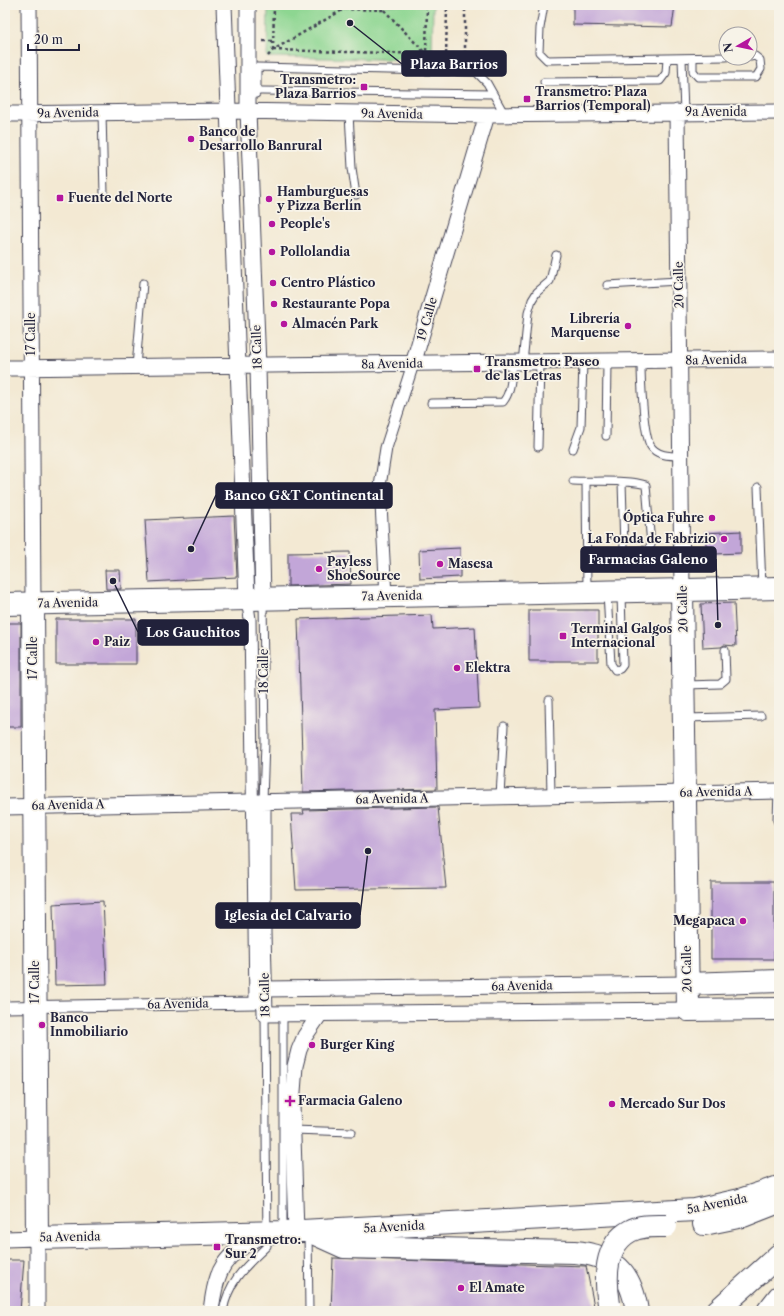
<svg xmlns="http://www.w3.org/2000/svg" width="784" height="1316" font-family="'Libre Caslon Text',serif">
  <rect width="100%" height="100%" fill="#f7f3e8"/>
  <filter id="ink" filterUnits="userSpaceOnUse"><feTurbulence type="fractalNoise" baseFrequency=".025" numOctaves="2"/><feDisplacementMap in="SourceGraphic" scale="8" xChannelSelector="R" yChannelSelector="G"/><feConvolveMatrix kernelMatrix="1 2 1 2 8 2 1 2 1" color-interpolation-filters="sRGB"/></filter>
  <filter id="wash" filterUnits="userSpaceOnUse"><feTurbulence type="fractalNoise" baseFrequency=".012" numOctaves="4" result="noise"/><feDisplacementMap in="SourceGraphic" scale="16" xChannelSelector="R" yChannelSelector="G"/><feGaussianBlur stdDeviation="0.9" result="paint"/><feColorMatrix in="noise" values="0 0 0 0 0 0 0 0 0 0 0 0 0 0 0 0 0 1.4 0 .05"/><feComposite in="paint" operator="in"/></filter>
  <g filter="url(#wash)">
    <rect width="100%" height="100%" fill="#f3e9d3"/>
    <path fill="#8dd691" stroke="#587c66" d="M268 5H433L432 60 267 57Z"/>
    <g id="blocks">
      <path fill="#c2a6d8" d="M573 5H675L672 27 573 25Z
        M234 516 237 577 149 582 145 520Z
        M741 531V553L715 554 706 545V533Z
        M460 548V577L420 579 419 550Z
        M350 552 351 584 288 586V553Z
        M105 570H120L121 589H106Z
        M734 603 736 646 724 645 721 647 703 648 701 604Z
        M529 610H598V661H529Z
        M432 615 433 629 475 627 479 708 435 710 437 789 303 792 298 619Z
        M56 619H136V664H56Z
        M5 623H21V727H5Z
        M438 807 446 888 296 890 291 814H304L303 810Z
        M711 882H774V959H711Z
        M103 901 107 984 55 985 53 904Z
        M333 1258 586 1266 595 1311H331Z
        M5 1260H24L20 1311H5Z"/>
    </g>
  </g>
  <g filter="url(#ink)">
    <use href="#blocks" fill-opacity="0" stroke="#414052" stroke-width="1"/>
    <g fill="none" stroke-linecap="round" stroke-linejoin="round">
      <g stroke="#414052" stroke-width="9">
        <path id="service" d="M544 5 540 28 539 52 547 60 726 57
          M682 59 684 112
          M693 59V71L698 77H756L761 69 760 60 755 56 750 57
          M544 82 660 81 666 73 667 59
          M257 91V67L476 72 487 83 505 115
          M256 94 257 91H262L493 94
          M102 113 104 194
          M349 114 352 168 356 195
          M607 285 679 281
          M641 362C641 378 643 431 650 445 656 456 670 456 681 456
          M523 363 528 313 532 300 537 292 550 281 556 255
          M136 367 143 283
          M431 403 503 402C512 391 511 376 513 363
          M606 436 607 362
          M538 447 540 363
          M573 449 581 427 583 362
          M573 481C594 482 628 479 646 485L651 545 647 550 626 551 624 548 622 482
          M586 482 587 590
          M758 487 762 587
          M607 593 611 664 615 670 620 669 623 665 621 594
          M686 685 720 684 726 679 725 650
          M549 700 551 795
          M686 718 761 716
          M778 791 777 820 779 825
          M500 796 504 726
          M263 801 265 742 263 601
          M293 1130 352 1132
          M283 1230V1014
          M308 1233 309 1311
          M223 1311C229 1280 245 1267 267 1246L265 1014"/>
      </g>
      <g stroke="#414052" stroke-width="13">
        <path id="pedestrian" d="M386 596 380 486 386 448 413 364
          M5 1007 255 1003 250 619 247 599"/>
      </g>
      <g stroke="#414052" stroke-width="17">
        <path id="minor" d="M29 5 33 603
          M224 5 247 599
          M248 5V111L258 366 263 599
          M677 112 682 590
          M5 114 229 111 487 115 779 112
          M413 364 487 115
          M5 368 779 359
          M263 801V933L265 1014 688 1010
          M5 807 779 791
          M265 989 687 984
          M296 1232 292 1105 295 1066 299 1050 305 1036 320 1014
          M5 1239 37 1238V1311
          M211 1311C216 1268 224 1254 263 1235"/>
      </g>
      <g stroke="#414052" stroke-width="24">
        <path id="primary" d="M682 590 688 1010 779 1009
          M33 603 37 1238 283 1232 695 1210 740 1200 779 1187
          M5 604 779 588
          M687 984 779 981
          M704 1224 743 1216 776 1203
          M313 1233 344 1247 574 1252C614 1255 631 1272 637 1311
          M717 1311 779 1255
          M768 1311 779 1297"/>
      </g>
      <path stroke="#414052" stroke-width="2.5" stroke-dasharray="3 3" stroke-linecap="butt" d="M384 10 426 54
        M263 41H274
        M273 50 426 54 427 5
        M273 50 274 5
        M477 54V58
        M268 56 273 50 344 9 384 10V5
        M446 60 447 5
        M465 60V5"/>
      <use href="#service" stroke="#fff" stroke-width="7"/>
      <use href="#pedestrian" stroke="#fff" stroke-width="11"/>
      <use href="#minor" stroke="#fff" stroke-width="15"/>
      <use href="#primary" stroke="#fff" stroke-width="22"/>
      <g stroke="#414052" stroke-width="24" stroke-linecap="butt">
        <path id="primary-bridge" d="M609 1304C605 1280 604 1245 630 1231 641 1225 654 1226 666 1226"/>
      </g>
      <use href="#primary-bridge" stroke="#fff" stroke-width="22"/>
    </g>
  </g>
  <g fill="#b5179e" stroke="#f7f3e8" stroke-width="1.5">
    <rect x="360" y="83" width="8" height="8" rx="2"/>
    <rect x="523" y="95" width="8" height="8" rx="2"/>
    <circle cx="191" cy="139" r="4"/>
    <rect x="56" y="194" width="8" height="8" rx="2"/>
    <circle cx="269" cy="199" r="4"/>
    <circle cx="272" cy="224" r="4"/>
    <circle cx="272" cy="252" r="4"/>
    <circle cx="273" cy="283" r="4"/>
    <circle cx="274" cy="304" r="4"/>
    <circle cx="284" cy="324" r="4"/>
    <circle cx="628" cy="326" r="4"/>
    <rect x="473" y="365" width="8" height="8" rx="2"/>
    <circle cx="712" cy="518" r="4"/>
    <circle cx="724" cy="539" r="4"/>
    <circle cx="440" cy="564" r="4"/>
    <circle cx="319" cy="569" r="4"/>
    <rect x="559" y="632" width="8" height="8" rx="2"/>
    <circle cx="96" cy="642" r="4"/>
    <circle cx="457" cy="668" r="4"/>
    <circle cx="743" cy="921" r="4"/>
    <circle cx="42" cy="1025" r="4"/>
    <circle cx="312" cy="1045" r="4"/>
    <path d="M288 1095h4v4h4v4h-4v4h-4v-4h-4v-4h4z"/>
    <circle cx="612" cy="1104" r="4"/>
    <rect x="213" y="1243" width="8" height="8" rx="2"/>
    <circle cx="461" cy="1288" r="4"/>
  </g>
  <g text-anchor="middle" stroke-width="3.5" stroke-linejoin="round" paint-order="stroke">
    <g font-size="12" font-weight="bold" fill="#22223b" stroke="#f7f3e8" text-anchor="start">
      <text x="356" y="84" text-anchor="end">Transmetro:<tspan x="356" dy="14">Plaza Barrios</tspan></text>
      <text x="535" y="96">Transmetro: Plaza<tspan x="535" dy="14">Barrios (Temporal)</tspan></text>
      <text x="199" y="136">Banco de<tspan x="199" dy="14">Desarrollo Banrural</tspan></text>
      <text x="277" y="196">Hamburguesas<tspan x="277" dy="14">y Pizza Berlín</tspan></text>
      <text x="68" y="202">Fuente del Norte</text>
      <text x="280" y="228">People's</text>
      <text x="280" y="256">Pollolandia</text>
      <text x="281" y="287">Centro Plástico</text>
      <text x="282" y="308">Restaurante Popa</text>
      <text x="620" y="323" text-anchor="end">Librería<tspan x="620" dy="14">Marquense</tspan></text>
      <text x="292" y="328">Almacén Park</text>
      <text x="485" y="366">Transmetro: Paseo<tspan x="485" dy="14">de las Letras</tspan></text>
      <text x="704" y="522" text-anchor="end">Óptica Fuhre</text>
      <text x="716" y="543" text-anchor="end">La Fonda de Fabrizio</text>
      <text x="327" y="566">Payless<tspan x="327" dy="14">ShoeSource</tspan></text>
      <text x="448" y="568">Masesa</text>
      <text x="571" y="633">Terminal Galgos<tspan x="571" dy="14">Internacional</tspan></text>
      <text x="104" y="646">Paiz</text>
      <text x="465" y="672">Elektra</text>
      <text x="735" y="925" text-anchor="end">Megapaca</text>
      <text x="50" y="1022">Banco<tspan x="50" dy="14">Inmobiliario</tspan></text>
      <text x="320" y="1049">Burger King</text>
      <text x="298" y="1105">Farmacia Galeno</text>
      <text x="620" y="1108">Mercado Sur Dos</text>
      <text x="225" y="1244">Transmetro:<tspan x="225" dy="14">Sur 2</tspan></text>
      <text x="469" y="1292">El Amate</text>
    </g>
    <g font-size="12" fill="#22223b" stroke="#f7f3e8">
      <text x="716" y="116">9a Avenida</text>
      <text transform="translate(68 113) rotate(-1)" y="4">9a Avenida</text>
      <text transform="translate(392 114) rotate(1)" y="4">9a Avenida</text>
      <text transform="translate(679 285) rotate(-91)" y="4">20 Calle</text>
      <text transform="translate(427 319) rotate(-74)" y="4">19 Calle</text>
      <text transform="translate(31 334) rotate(-90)" y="4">17 Calle</text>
      <text transform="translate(257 347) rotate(-92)" y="4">18 Calle</text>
      <text transform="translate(716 360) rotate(-1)" y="4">8a Avenida</text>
      <text transform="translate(392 364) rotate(-1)" y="4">8a Avenida</text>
      <text transform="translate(392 596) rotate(-1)" y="4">7a Avenida</text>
      <text transform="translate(68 603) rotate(-1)" y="4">7a Avenida</text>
      <text transform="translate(683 609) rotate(-91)" y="4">20 Calle</text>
      <text transform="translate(33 658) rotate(-90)" y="4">17 Calle</text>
      <text transform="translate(264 671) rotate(-90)" y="4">18 Calle</text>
      <text transform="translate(716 792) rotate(-1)" y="4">6a Avenida A</text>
      <text transform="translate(392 799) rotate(-1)" y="4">6a Avenida A</text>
      <text transform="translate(68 805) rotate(-1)" y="4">6a Avenida A</text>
      <text transform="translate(687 969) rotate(-91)" y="4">20 Calle</text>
      <text transform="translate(35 982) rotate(-90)" y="4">17 Calle</text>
      <text transform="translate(522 986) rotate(-1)" y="4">6a Avenida</text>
      <text transform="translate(265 995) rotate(-91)" y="4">18 Calle</text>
      <text transform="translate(178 1004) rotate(-1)" y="4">6a Avenida</text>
      <text transform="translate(717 1204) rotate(-11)" y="4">5a Avenida</text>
      <text transform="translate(394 1227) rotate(-3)" y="4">5a Avenida</text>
      <text transform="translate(70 1237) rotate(-1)" y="4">5a Avenida</text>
    </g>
  </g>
  <path fill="none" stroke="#22223b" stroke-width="1.5" d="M350 23L402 64M191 549L216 495M718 625L716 559M113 581L138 632M368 851L360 915"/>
  <g fill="#22223b" stroke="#f7f3e8" stroke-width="1.5">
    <circle cx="350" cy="23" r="4"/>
    <circle cx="191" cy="549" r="4"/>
    <circle cx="718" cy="625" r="4"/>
    <circle cx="113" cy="581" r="4"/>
    <circle cx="368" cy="851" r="4"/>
  </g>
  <g fill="#22223b" stroke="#22223b" stroke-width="1.5">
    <rect x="402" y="51" width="104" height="25" rx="4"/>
    <rect x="216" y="483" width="176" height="25" rx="4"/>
    <rect x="581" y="547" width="135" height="25" rx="4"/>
    <rect x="138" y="620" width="110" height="25" rx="4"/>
    <rect x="216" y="903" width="144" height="25" rx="4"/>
  </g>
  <g font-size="13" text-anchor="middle" font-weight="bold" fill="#fff">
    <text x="454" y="69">Plaza Barrios</text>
    <text x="304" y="500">Banco G&amp;T Continental</text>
    <text x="648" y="564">Farmacias Galeno</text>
    <text x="193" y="637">Los Gauchitos</text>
    <text x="288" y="920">Iglesia del Calvario</text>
  </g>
  <rect width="784" height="1316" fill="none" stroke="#f7f3e8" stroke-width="20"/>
  <g transform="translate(738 46) rotate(261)"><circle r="19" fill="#f7f3e8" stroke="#a29fa3"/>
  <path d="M0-3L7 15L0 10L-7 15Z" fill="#b5179e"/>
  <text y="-6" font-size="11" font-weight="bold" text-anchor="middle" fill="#22223b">N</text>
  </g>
  <path d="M28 44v6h51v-6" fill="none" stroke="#22223b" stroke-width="2"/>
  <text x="34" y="44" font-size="12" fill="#22223b" stroke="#f7f3e8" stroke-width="3" paint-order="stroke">20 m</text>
</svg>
